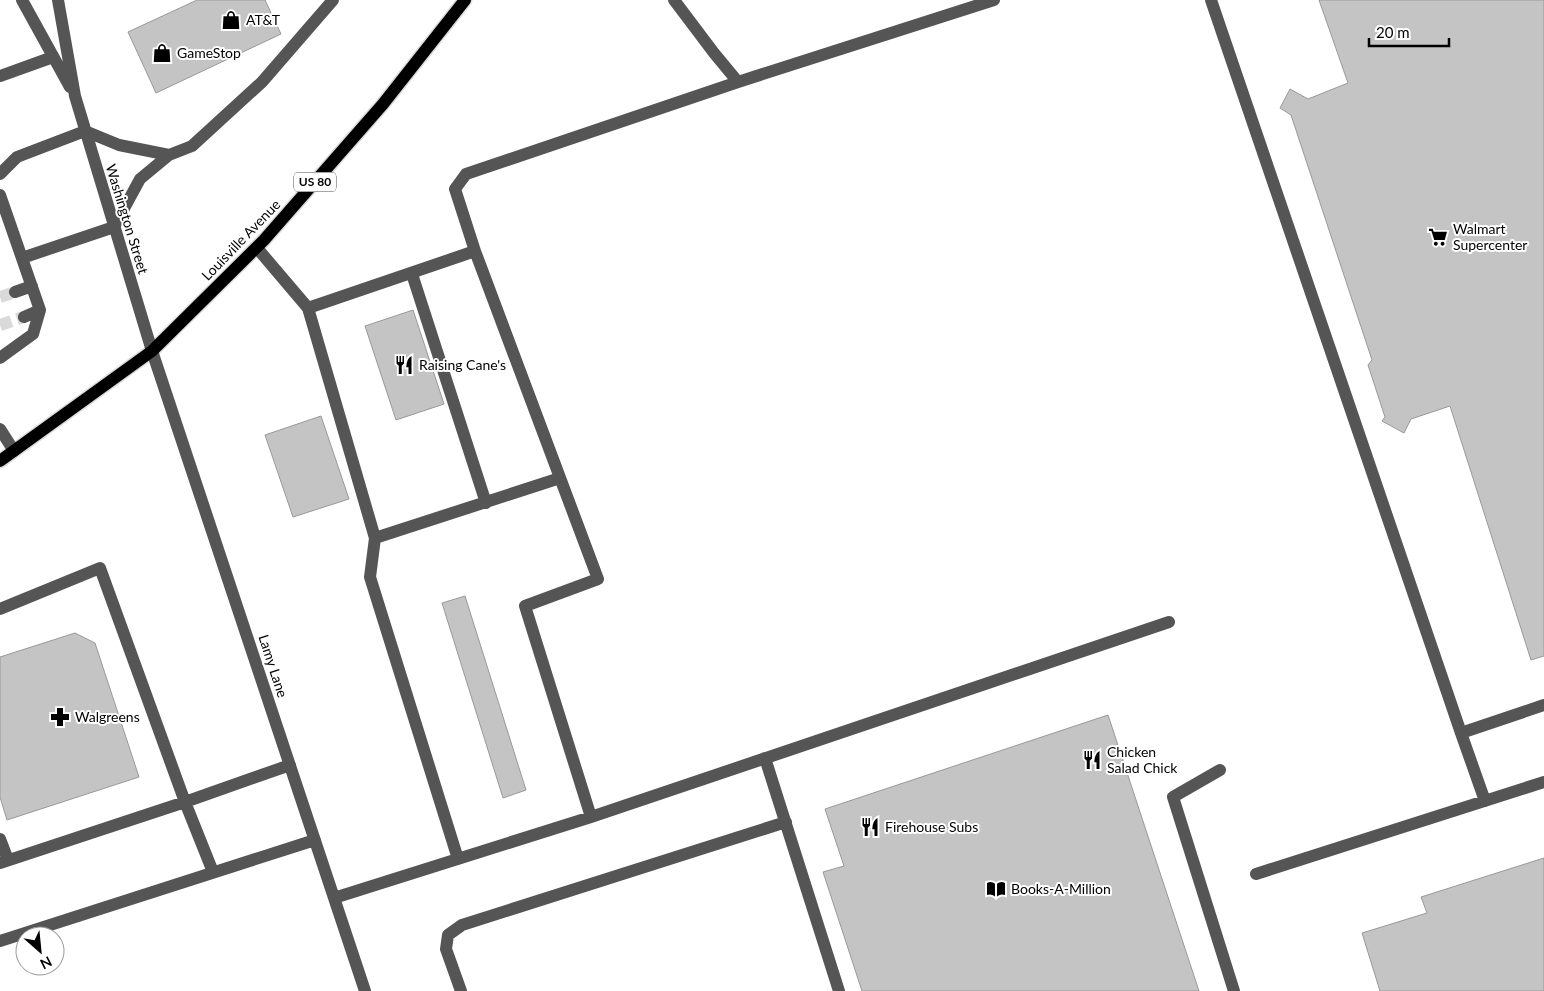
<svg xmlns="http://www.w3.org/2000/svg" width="1544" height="991" font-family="Lato,sans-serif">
  <rect width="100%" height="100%" fill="#fff"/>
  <path fill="#c4c4c4" stroke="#999" d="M197 0H265L281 34 156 93 128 32Z
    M1319 0H1544V656L1531 660 1450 406 1411 419 1404 433 1382 421 1385 417 1368 365 1372 360 1291 115 1280 108 1290 89 1308 99 1348 83Z
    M413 310 444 404 396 420 365 326Z
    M321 416 349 499 293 517 265 435Z
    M465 596 526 790 503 798 442 603Z
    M75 633 95 643 139 777 7 820 0 797V657Z
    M1108 715 1199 991H862L823 872 844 866 825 809Z
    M1544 858V991H1380L1362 933 1427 913 1421 897Z"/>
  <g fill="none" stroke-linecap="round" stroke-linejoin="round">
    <path stroke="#d9d9d9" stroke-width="12" stroke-dasharray="12 6" stroke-linecap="butt" d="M0 297 15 292
      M0 325 24 317"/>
    <g stroke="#dbdbdb" stroke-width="15">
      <path id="major" d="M0 461 152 351 264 240 383 104 465 0"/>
    </g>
    <path stroke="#555" stroke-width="12" d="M22 0 70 87
      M58 0 75 96 152 351 365 991
      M674 0 714 53 738 82 994 0
      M1211 0 1461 733 1544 705
      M0 76 53 57
      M0 174 17 157 85 131 119 145 169 155
      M0 195 40 310 33 334 0 358
      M257 248 308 308 475 251 455 189 466 174 738 82
      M475 251 598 579 525 606 591 817
      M22 258 114 227 140 179 169 155 192 146 262 82 333 0
      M412 274 486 503
      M15 292 32 286
      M308 308 375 538 370 577 458 859
      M24 317 40 310
      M0 429 14 451
      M375 538 560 478
      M0 609 100 568 185 802 213 872
      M1461 733 1485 801
      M765 758 839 991
      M1220 770 1173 797 1234 991
      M0 839 8 860
      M0 863 185 802 290 765
      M1256 874 1544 782
      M334 898 591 817 1169 622
      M0 941 315 840
      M461 991 446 949 448 935 462 925 786 822"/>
    <use href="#major" stroke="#000" stroke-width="12"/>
  </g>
  <defs>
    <g id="shop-bare" transform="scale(1.5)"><path d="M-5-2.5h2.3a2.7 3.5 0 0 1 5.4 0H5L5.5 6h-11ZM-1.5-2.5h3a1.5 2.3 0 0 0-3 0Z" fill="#000" stroke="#fff" stroke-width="2.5" paint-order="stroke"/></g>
    <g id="supermarket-bare" transform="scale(1.5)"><path d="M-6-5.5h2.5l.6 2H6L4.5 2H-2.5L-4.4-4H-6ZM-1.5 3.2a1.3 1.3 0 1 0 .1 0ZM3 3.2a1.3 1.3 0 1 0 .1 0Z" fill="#000" stroke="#fff" stroke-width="2.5" paint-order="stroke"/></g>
    <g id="restaurant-bare" transform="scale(1.5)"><path d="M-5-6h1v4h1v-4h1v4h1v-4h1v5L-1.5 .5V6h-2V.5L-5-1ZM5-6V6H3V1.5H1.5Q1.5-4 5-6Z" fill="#000" stroke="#fff" stroke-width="2.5" paint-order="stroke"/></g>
    <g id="pharmacy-bare" transform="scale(1.5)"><path d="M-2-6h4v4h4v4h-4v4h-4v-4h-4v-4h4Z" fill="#000" stroke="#fff" stroke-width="2.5" paint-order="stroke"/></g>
    <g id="library-bare" transform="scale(1.5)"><path d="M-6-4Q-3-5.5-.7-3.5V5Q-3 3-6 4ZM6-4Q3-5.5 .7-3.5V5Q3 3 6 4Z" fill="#000" stroke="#fff" stroke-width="2.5" paint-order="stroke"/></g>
  </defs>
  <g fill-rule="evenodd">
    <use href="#shop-bare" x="231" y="20"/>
    <use href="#shop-bare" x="162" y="53"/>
    <use href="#supermarket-bare" x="1438" y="237"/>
    <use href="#restaurant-bare" x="404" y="365"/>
    <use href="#pharmacy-bare" x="60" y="717"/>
    <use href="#restaurant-bare" x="1092" y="760"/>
    <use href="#restaurant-bare" x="870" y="827"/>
    <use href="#library-bare" x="996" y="889"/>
  </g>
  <g text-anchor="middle" stroke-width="4" stroke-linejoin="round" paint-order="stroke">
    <rect fill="#fff" stroke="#4c4c4c" stroke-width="1" x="294" y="172.5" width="42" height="19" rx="4"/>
    <g font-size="12" font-weight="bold" fill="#000">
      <text x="315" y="186">US 80</text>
    </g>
    <g font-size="14" fill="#000" stroke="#fff" text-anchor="start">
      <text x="246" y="25">AT&amp;T</text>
      <text x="177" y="58">GameStop</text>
      <text x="1453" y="234">Walmart<tspan x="1453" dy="16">Supercenter</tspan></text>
      <text x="419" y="370">Raising Cane's</text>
      <text x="75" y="722">Walgreens</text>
      <text x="1107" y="757">Chicken<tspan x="1107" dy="16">Salad Chick</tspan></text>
      <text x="885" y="832">Firehouse Subs</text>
      <text x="1011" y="894">Books-A-Million</text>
    </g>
    <g font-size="14" fill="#000" stroke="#fff">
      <text transform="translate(127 219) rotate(73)" y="5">Washington Street</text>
      <text transform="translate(241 240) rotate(-46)" y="5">Louisville Avenue</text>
      <text transform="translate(273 666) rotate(72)" y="5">Lamy Lane</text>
    </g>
  </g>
  <g transform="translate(40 951) rotate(153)"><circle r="24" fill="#ffffff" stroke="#999999"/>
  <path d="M0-4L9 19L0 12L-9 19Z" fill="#000000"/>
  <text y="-8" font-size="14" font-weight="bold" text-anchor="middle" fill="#000000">N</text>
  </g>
  <path d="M1369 38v8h80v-8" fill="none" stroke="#000000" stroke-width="2.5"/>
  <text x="1376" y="38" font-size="15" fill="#000000" stroke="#ffffff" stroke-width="4" paint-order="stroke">20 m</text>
</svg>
